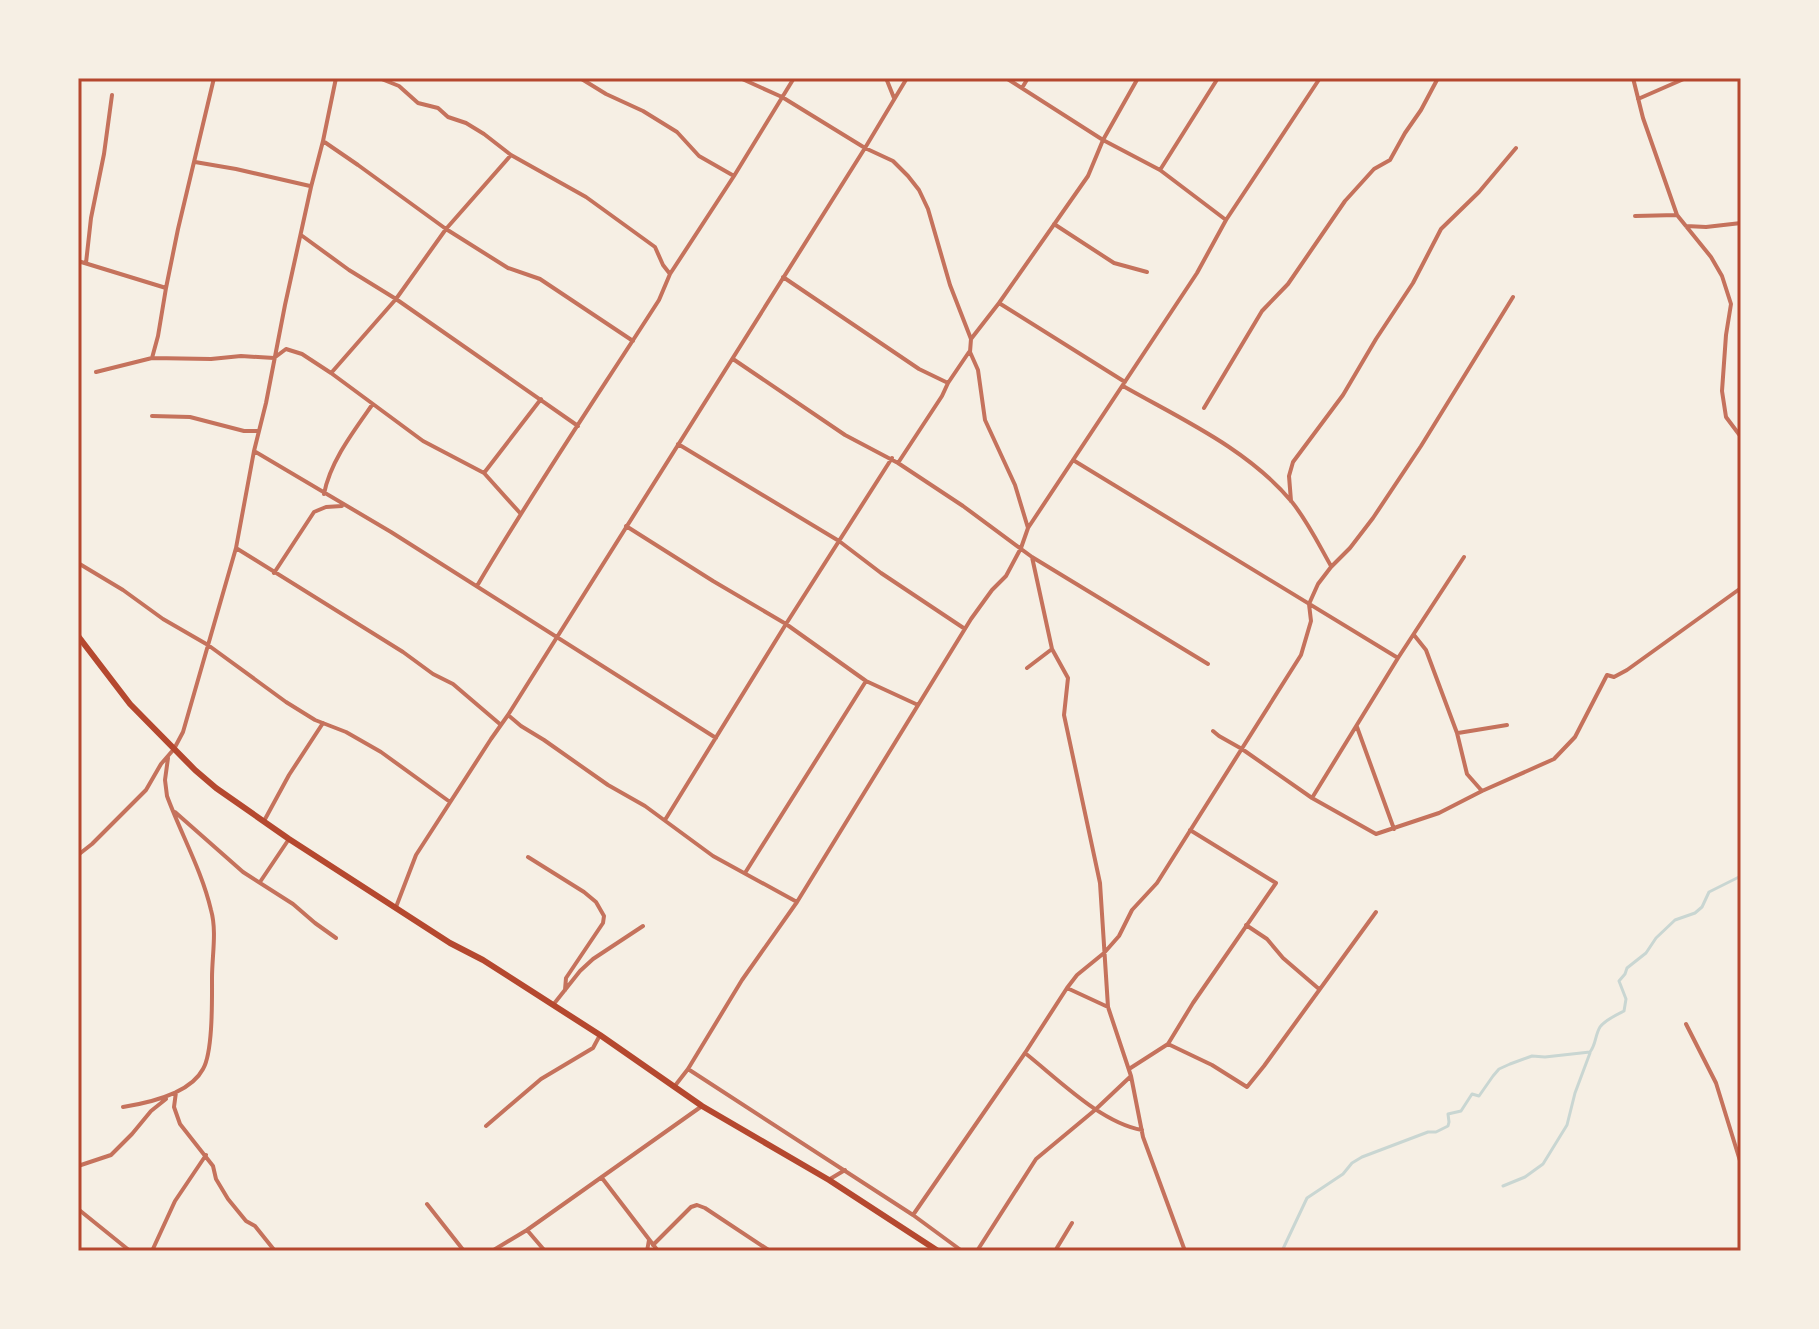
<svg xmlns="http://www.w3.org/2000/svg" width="1819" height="1329" font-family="Barlow,sans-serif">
  <rect width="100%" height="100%" fill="#f6efe4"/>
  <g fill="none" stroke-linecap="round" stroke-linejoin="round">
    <path stroke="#c9d6d2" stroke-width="3" d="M1503 1186 1525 1177 1543 1164 1567 1125 1575 1093 1590 1053
      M1282 1251 1307 1198 1343 1174 1352 1163 1362 1157 1428 1132H1436L1448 1126 1449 1122 1448 1114 1461 1111 1472 1094 1479 1096 1493 1076 1499 1069 1510 1064 1532 1056 1545 1057 1590 1052C1596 1045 1595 1035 1600 1027 1605 1020 1616 1015 1624 1011L1626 999 1619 981 1625 974 1627 968 1646 953 1656 938 1675 920 1695 913 1702 907 1709 892 1741 876"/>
    <path stroke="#c5725c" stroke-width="4" d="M214 78 178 229 166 288 158 336 152 358 211 359 241 356 274 358 286 349 302 354 331 373 423 441 484 473 520 513
      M379 78 399 86 418 103 438 108 448 117 466 123 484 134 511 155 586 197 655 247 663 265 670 274 659 300C598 395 534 489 477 586
      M580 78 606 94 643 111 677 132 699 156 734 176
      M886 78 894 98
      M1006 78 1103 140 1160 170 1226 220
      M1633 78 1643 118 1677 215 1711 257 1722 276 1731 304 1726 335 1722 391 1726 417 1741 437
      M1022 88 1028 78
      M1638 99 1686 78
      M323 141 358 165 446 229 508 268 540 279 633 341
      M195 162 236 169 310 186
      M1160 170 1218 78
      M1635 216 1677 215
      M1054 224 1114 263 1147 272
      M1686 226 1706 227 1741 223
      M301 235 349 270 396 299 578 426
      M78 261 166 288
      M86 263 91 218 104 154 112 95
      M670 274 734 176 794 78
      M783 277 919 369 948 383 969 352
      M999 303 1125 382
      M971 339 999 303 1088 176 1103 140 1138 78
      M733 359 845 435 898 463 963 506 1032 557 1208 664
      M96 372 152 358
      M332 372 396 299 446 229 511 155
      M1123 386C1181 419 1248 449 1292 502 1308 522 1319 545 1331 566
      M1204 408 1262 311 1288 284 1345 201 1374 169 1390 160 1405 133 1421 110 1438 78
      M152 416 190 417 244 431H259
      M678 444 839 541 881 573 965 629
      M254 451 391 532 716 738
      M1073 460 1398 658
      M898 463 942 396 948 383
      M484 473 541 399
      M324 494C330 462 353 432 372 405
      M1291 501 1289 476 1293 462 1343 395 1376 339 1413 283 1441 229 1479 192 1516 148
      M626 526 713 581 786 624 866 681 918 705
      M1028 528 1197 273 1226 220 1320 78
      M236 548 403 652 433 674 453 684 501 725
      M1032 557 1052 649 1068 678 1064 715 1100 883 1108 1007 1131 1076 1143 1137 1185 1251
      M78 563 123 590 163 619 208 645 286 702 315 720 346 732 381 752 450 802
      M274 573 314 512 326 507 342 506
      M1414 635 1426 650 1457 733 1467 774 1482 791
      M1027 668 1052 649
      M508 715 521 726 544 740 608 785 645 806 713 856 797 902
      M1357 727 1394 829
      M1213 731 1219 736 1242 749 1312 798 1376 834 1439 813 1482 791 1554 759 1575 737 1607 675 1614 677 1627 670 1741 588
      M1458 733 1507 725
      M1312 798 1398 658 1464 557
      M175 812 243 872 293 904 315 923 336 938
      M665 820 786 624 892 458
      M264 821 289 775 323 723
      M78 855 92 844 146 790 161 764 174 749 183 732 236 548 254 451 266 403 285 305 311 187 323 141 336 78
      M528 857 584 892 596 902 604 916 603 923 566 978 565 990
      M745 873 866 681
      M260 882 289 839
      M396 907 416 855 491 739 508 715 865 148 907 78
      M1246 925 1267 939 1283 958 1319 989
      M1067 988 1108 1007
      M553 1005 580 971 593 959 643 926
      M1686 1024 1716 1083 1741 1164
      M1168 1044 1212 1065 1247 1087 1264 1066 1376 912
      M1025 1053C1058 1079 1101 1123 1142 1130
      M688 1069 913 1215 962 1251
      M1129 1069 1168 1044 1193 1003 1276 883 1190 830
      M674 1087 688 1069 742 980 797 902 971 619 992 590 1006 576 1021 548 1028 528 1015 485 985 420 978 370 970 352 971 339 950 285 928 209 919 190 908 176 893 161 865 148 782 97 740 78
      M176 1092 174 1107 180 1124 213 1166 216 1179 228 1199 246 1221 255 1226 275 1251
      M123 1107C148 1103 190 1094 203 1069 213 1052 212 999 212 978 212 956 217 931 211 910 202 871 181 834 167 796L165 780 168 758
      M486 1126 541 1079 593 1048 600 1035
      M78 1166 111 1155 132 1134 151 1111 166 1099
      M602 1178 658 1251
      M830 1179 845 1170
      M427 1204 464 1251
      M78 1209 130 1251
      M913 1215 1025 1053 1067 988 1077 975 1104 953 1119 936 1132 910 1157 883 1301 655 1311 621 1309 604 1318 584 1331 567 1350 548 1373 518 1421 446 1513 297
      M527 1230 545 1251
      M653 1245 691 1207 697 1205 705 1208 770 1251
      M152 1251 175 1201 206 1155
      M492 1251 527 1230 702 1106
      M647 1251 649 1240
      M977 1251 1036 1159 1095 1110 1131 1076
      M1055 1251 1072 1223"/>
    <path stroke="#b5482f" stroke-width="6" d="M78 636 130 704 195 770 216 788 289 839 450 943 483 960 600 1035 702 1106 829 1180 938 1251"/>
  </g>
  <rect width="1819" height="1329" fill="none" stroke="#f6efe4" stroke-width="160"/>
  <rect x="80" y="80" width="1659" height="1169" fill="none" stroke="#b5482f" stroke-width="3"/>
</svg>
